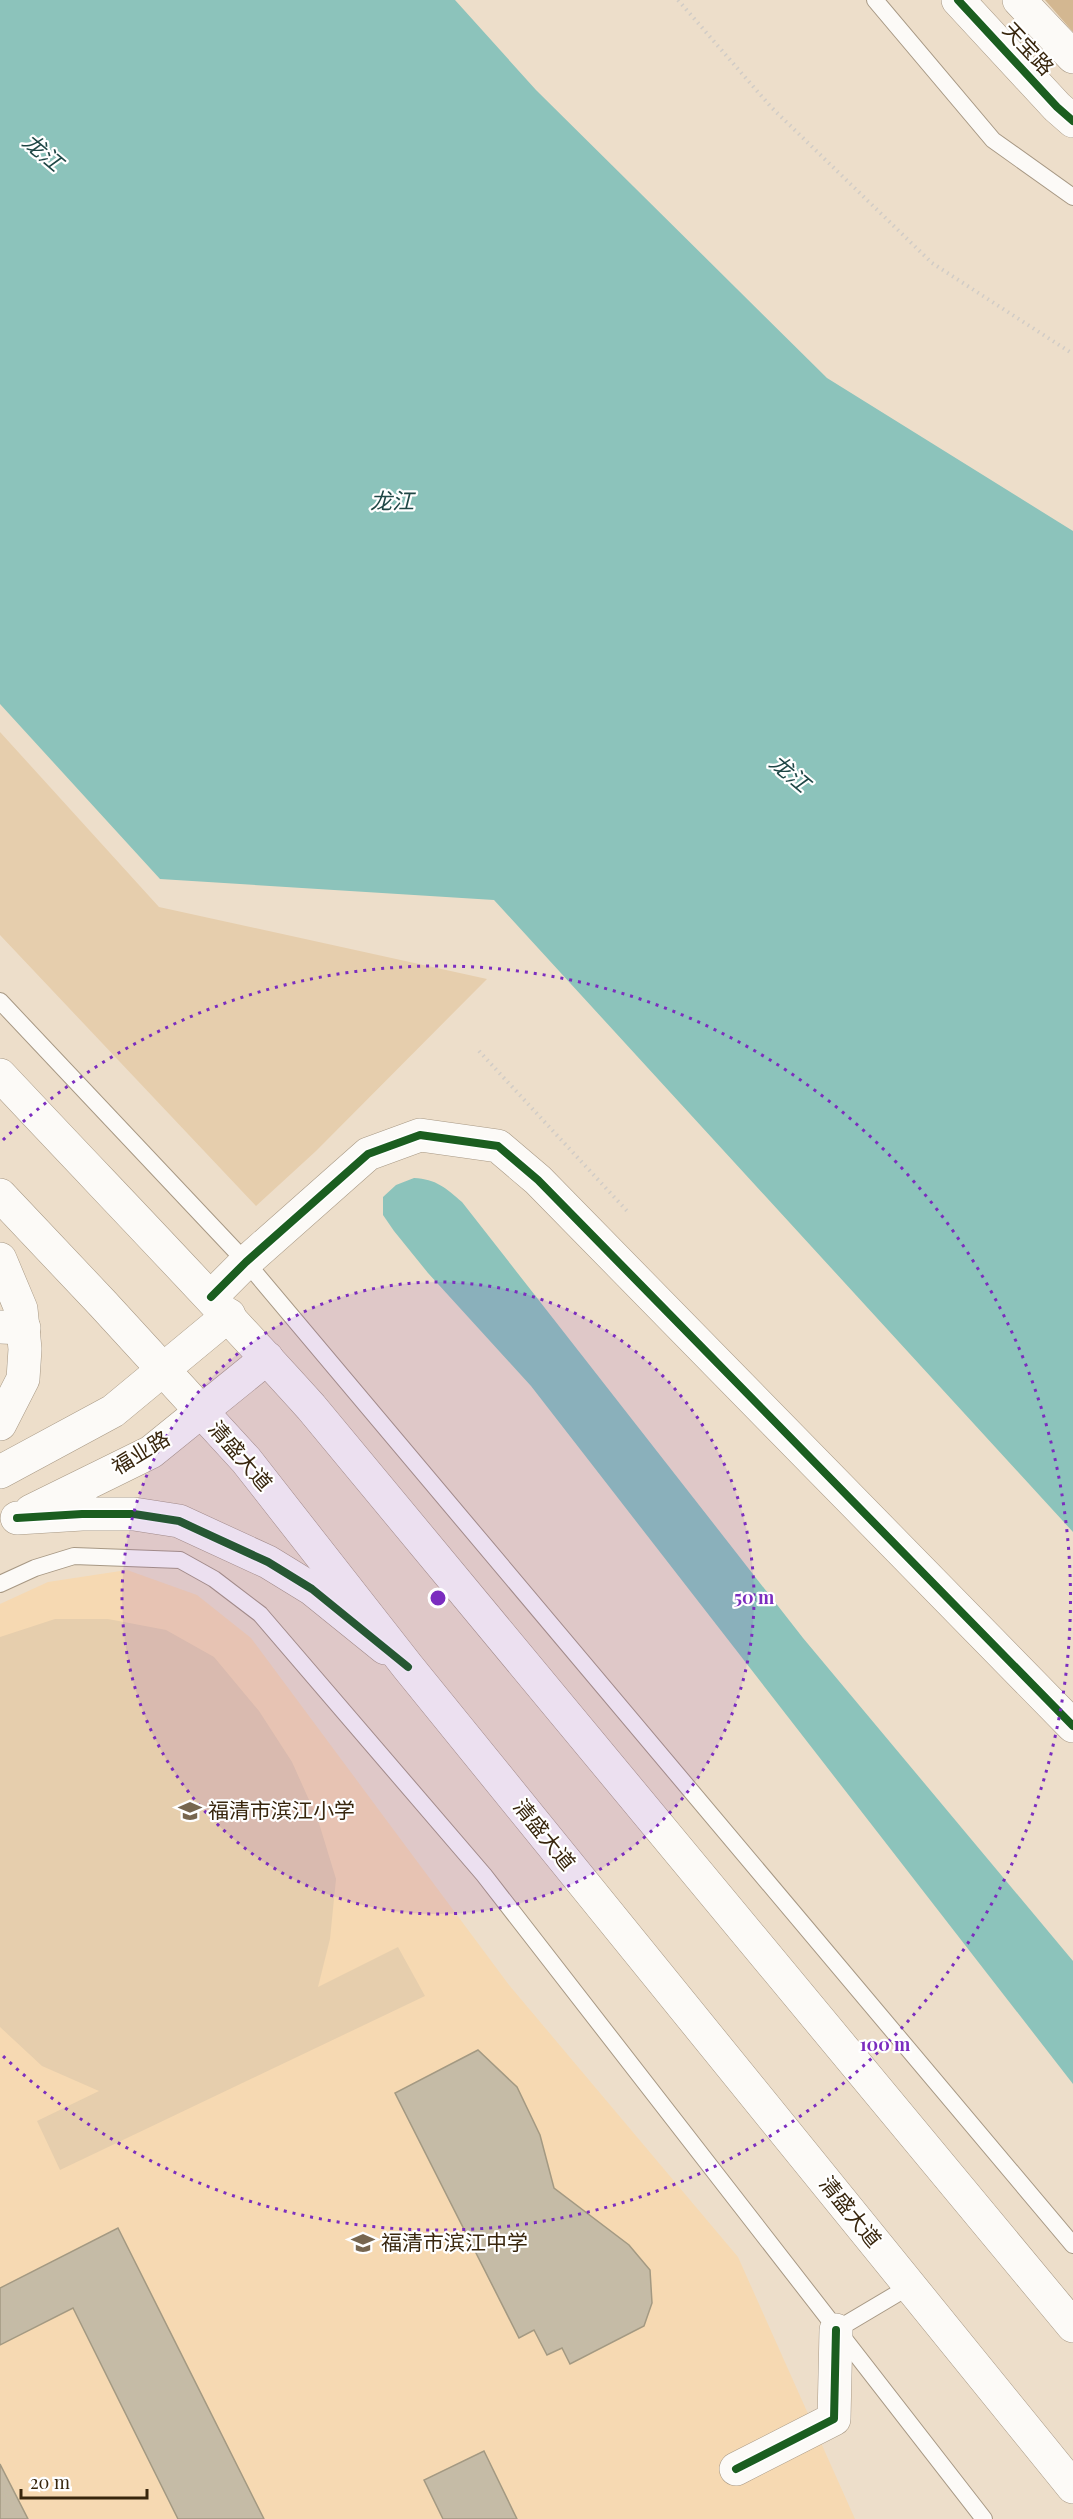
<svg xmlns="http://www.w3.org/2000/svg" width="1073" height="2519" font-family="'Playfair Display','Noto Sans SC',serif">
  <rect width="100%" height="100%" fill="#eddeca"/>
  <path fill="#f6d9b2" d="M127 1570 197 1595 251 1638 509 1985 738 2257 855 2519H0V1604L48 1582Z"/>
  <path fill="#e6cead" d="M0 732 159 907 487 979 316 1151 256 1206 0 935Z
    M55 1619H108L166 1630 214 1657 259 1711 292 1762 318 1820 336 1879 330 1939 318 1987 398 1947 425 1996 60 2170 37 2121 99 2091 42 2066 0 2027V1637Z"/>
  <path fill="#d3b791" d="M1045 0H1073V32Z"/>
  <path fill="#8cc3bb" d="M0 0H455L536 90 827 378 1073 531V1532L494 900 160 879 0 704Z
    M414 1178C436 1179 446 1188 462 1202L803 1638 1073 1961V2084L531 1386 428 1273 394 1231 383 1215V1197L396 1185Z"/>
  <path fill="#c5bba6" stroke="#a39982" stroke-width="1.5" d="M478 2050 517 2087 540 2135 554 2188 629 2245 650 2270 652 2303 644 2326 570 2364 562 2348 547 2355 534 2330 519 2338 395 2093Z
    M118 2228 264 2519H178L73 2308 0 2345V2288Z
    M484 2451 517 2519H443L424 2480Z
    M0 2464 28 2519H0Z"/>
  <g fill="none" stroke-linecap="round" stroke-linejoin="round">
    <g stroke="#a79884" stroke-width="18">
      <path id="lane" d="M875 0 993 140 1073 197
        M0 1001 246 1262 1073 2245
        M0 1584 35 1568 74 1556 180 1560 214 1579 260 1614 484 1875 984 2519
        M836 2330 910 2286"/>
    </g>
    <g stroke="#a79884" stroke-width="34">
      <path id="street" d="M958 0 1057 107 1073 121
        M1019 0 1073 57
        M211 1297 246 1262 368 1154 420 1135 498 1146 538 1180 1073 1726
        M0 1327 24 1328
        M736 2469 834 2419 836 2330"/>
    </g>
    <g stroke="#a79884" stroke-width="34">
      <path id="secondary" d="M0 1259 21 1309 25 1349 23 1379 0 1424
        M0 1472 113 1411 229 1315
        M31 1511 151 1452 267 1358
        M17 1518 82 1514H134L179 1521 268 1562 312 1589 385 1648"/>
    </g>
    <g stroke="#a79884" stroke-width="34">
      <path id="primary" d="M0 1075C104 1186 210 1295 311 1407L1073 2326
        M0 1195 103 1304 246 1460 408 1667 1073 2487"/>
    </g>
    <path stroke="#d1ccc6" stroke-width="4" stroke-dasharray="1.5 4.5" stroke-linecap="butt" d="M678 0 771 107 932 263 1073 354
      M479 1051 628 1212"/>
    <use href="#lane" stroke="#fcfaf7" stroke-width="16"/>
    <use href="#street" stroke="#fcfaf7" stroke-width="33"/>
    <use href="#secondary" stroke="#fcfaf7" stroke-width="33"/>
    <use href="#primary" stroke="#fcfaf7" stroke-width="33"/>
    <g stroke="#fff" stroke-width="11">
      <path id="cycleway" d="M958 0 1057 107 1073 121
        M211 1297 246 1262 368 1154 420 1135 498 1146 538 1180 1073 1726
        M17 1518 82 1514H134L179 1521 268 1562 312 1589 408 1667
        M736 2469 834 2419 836 2330"/>
    </g>
    <use href="#cycleway" stroke="#1b5e20" stroke-width="8"/>
  </g>
  <circle cx="438" cy="1598" r="316" fill="#7b2cbf" fill-opacity=".12"/>
  <g fill="none" stroke="#7b2cbf" stroke-width="3" stroke-dasharray="3 6">
    <circle cx="438" cy="1598" r="316"/>
    <path d="M3 1140A632 632 0 1 1 3 2056"/>
  </g>
  <defs>
    <g id="school-bare" transform="scale(1.8)"><path d="M0-5L7-2L0 1L-7-2ZM-4 1L0 2.5L4 1V4Q0 6-4 4Z" fill="#77664f" stroke="#fff" stroke-width="2.5" paint-order="stroke"/></g>
  </defs>
  <g fill-rule="evenodd">
    <use href="#school-bare" x="190" y="1811"/>
    <use href="#school-bare" x="363" y="2243"/>
  </g>
  <g text-anchor="middle" stroke-width="4.5" stroke-linejoin="round" paint-order="stroke">
    <g font-size="21" fill="#38260d" stroke="#fff">
      <text transform="translate(1028 49) rotate(47)" y="7">天宝路</text>
      <text transform="translate(141 1453) rotate(-31)" y="7">福业路</text>
      <text transform="translate(240 1456) rotate(49)" y="7">清盛大道</text>
      <text transform="translate(544 1835) rotate(51)" y="7">清盛大道</text>
      <text transform="translate(850 2212) rotate(51)" y="7">清盛大道</text>
    </g>
    <g font-size="21" fill="#38260d" stroke="#fff" text-anchor="start">
      <text x="208" y="1818">福清市滨江小学</text>
      <text x="381" y="2250">福清市滨江中学</text>
    </g>
    <g font-size="22" font-style="italic" fill="#1f4746" stroke="#fff">
      <text transform="translate(43 152) rotate(40)" y="8">龙江</text>
      <text x="392" y="509">龙江</text>
      <text transform="translate(790 773) rotate(40)" y="8">龙江</text>
    </g>
  </g>
  <circle cx="438" cy="1598" r="9" fill="#7b2cbf" stroke="#fff" stroke-width="3"/>
  <g font-size="18" text-anchor="middle" font-weight="bold" fill="#7b2cbf" stroke="#fff" stroke-width="4.5" stroke-linejoin="round" paint-order="stroke">
    <text x="754" y="1604">50 m</text>
    <text x="885" y="2051">100 m</text>
  </g>
  <path d="M21 2489v9h126v-9" fill="none" stroke="#38260d" stroke-width="3"/>
  <text x="30" y="2489" font-size="18" fill="#38260d" stroke="#ffffff" stroke-width="4.5" paint-order="stroke">20 m</text>
</svg>
